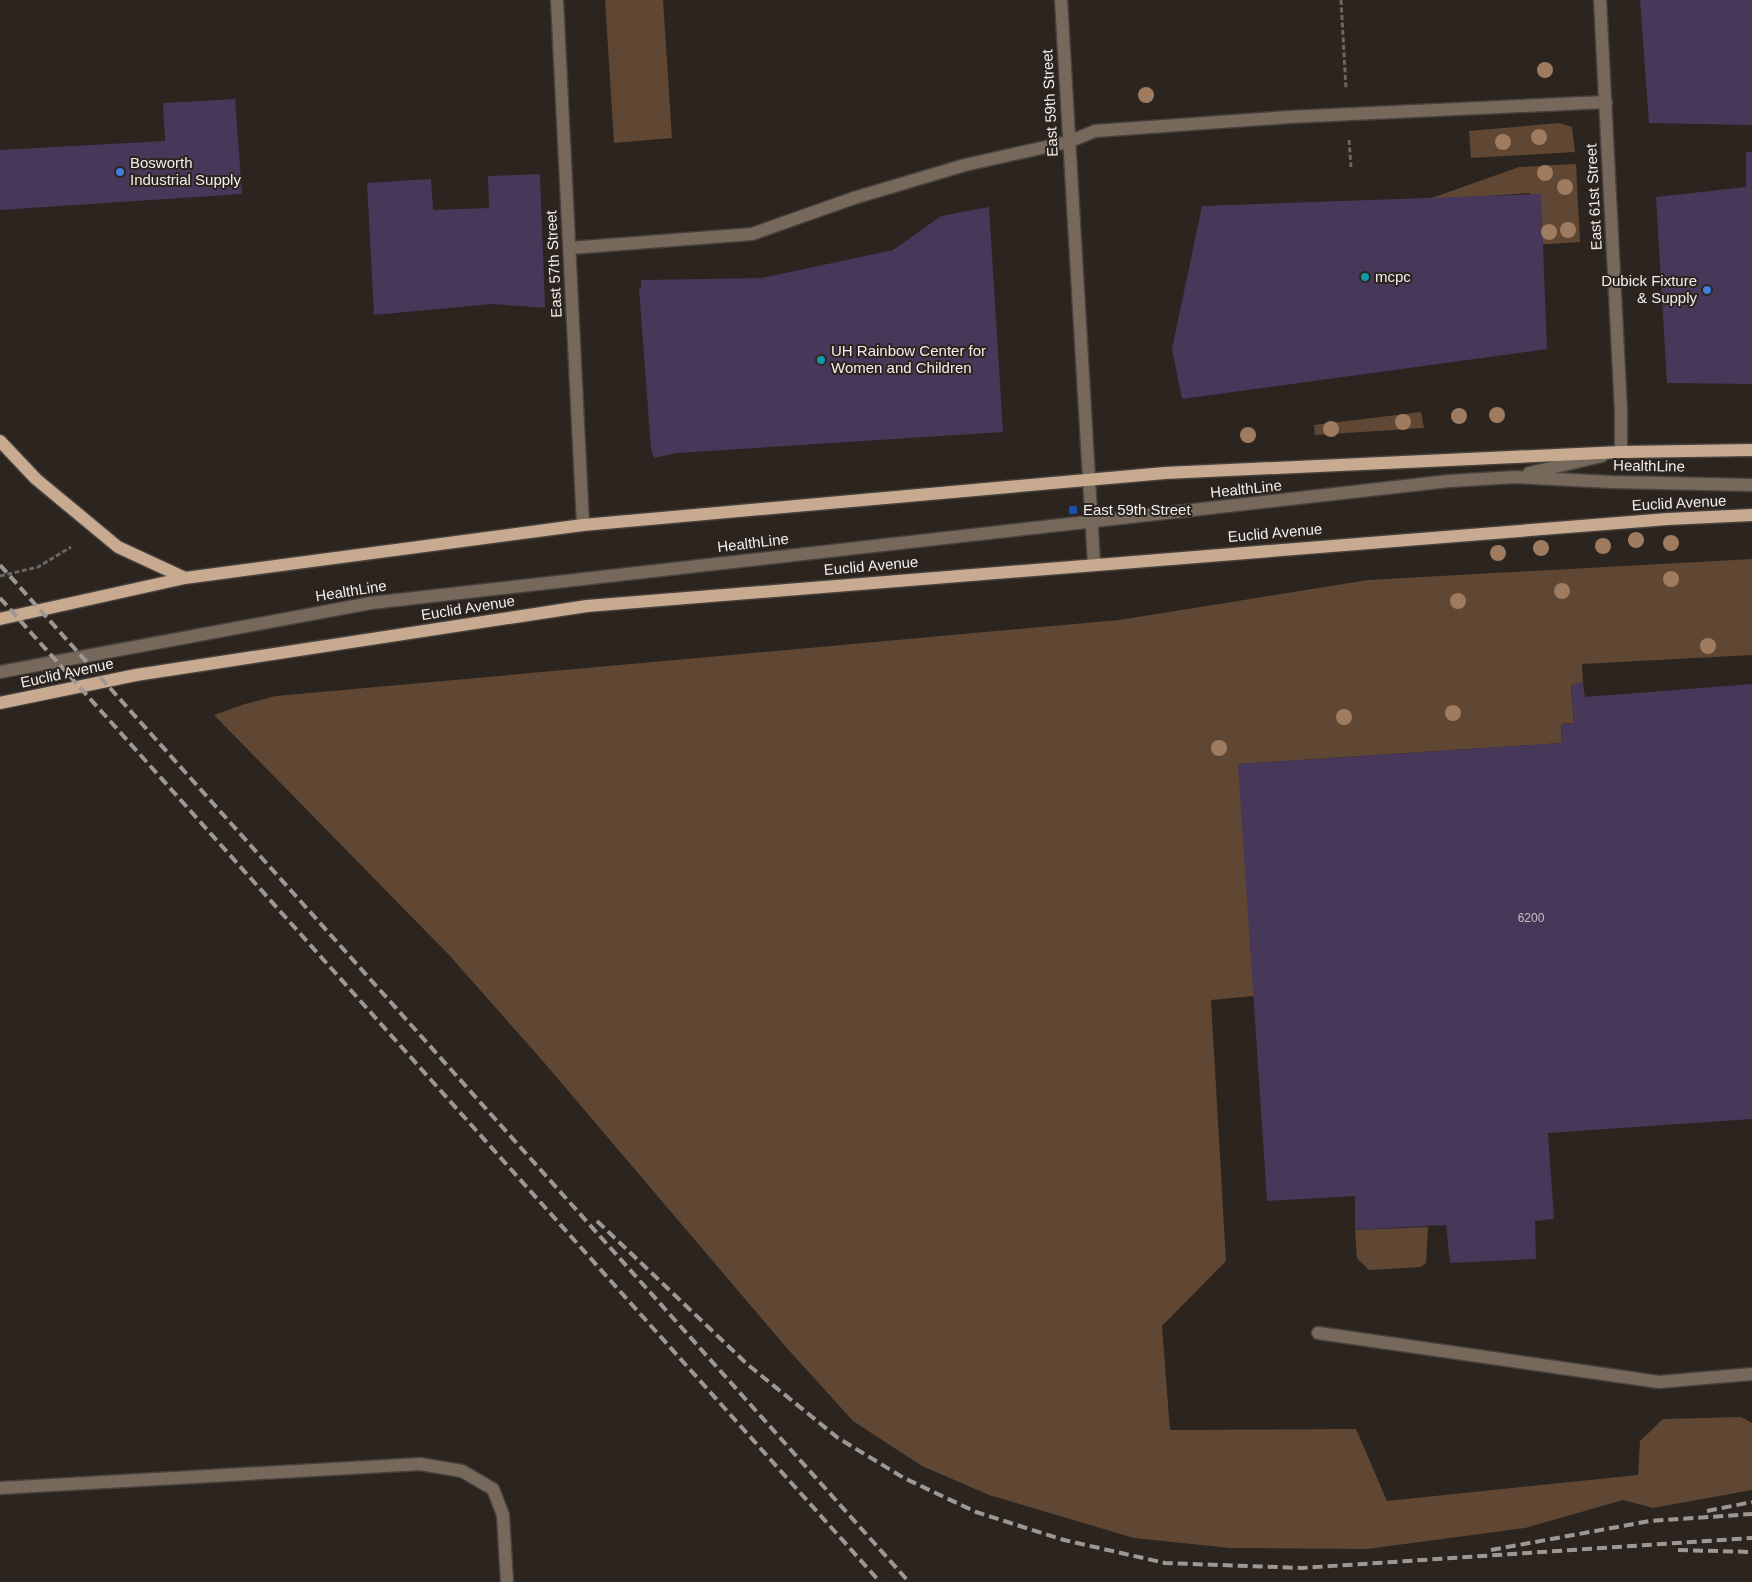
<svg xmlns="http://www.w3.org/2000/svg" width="1752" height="1582" font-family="Arial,sans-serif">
  <rect width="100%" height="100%" fill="#2b241f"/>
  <path fill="#5f4733" d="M605 0H663L672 138 614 143Z
    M1559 123 1572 127 1575 152 1471 158 1469 131Z
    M1576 164 1580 242 1534 245 1530 193 1426 200 1519 167Z
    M1421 412 1424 428 1315 435 1314 425Z
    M1752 559V655L1582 664 1583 682 1571 686 1574 723 1561 724 1562 743 1239 764 1254 996 1211 1000 1226 1261 1162 1326 1170 1430 1356 1429 1387 1501 1638 1475 1640 1441 1663 1419 1741 1417 1752 1423V1490L1653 1508 1623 1500 1525 1528 1367 1549 1230 1548 1134 1538 989 1495 922 1466 853 1421 785 1346 541 1059 450 956 214 715 245 704 276 696 1119 620 1368 580Z
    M1428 1227 1426 1263 1421 1267 1369 1270 1357 1258 1355 1230Z"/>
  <path fill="#473759" d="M1640 0H1752V125L1649 123Z
    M235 99 242 194 0 210V150L165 141 163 103Z
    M1746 152H1752V384L1667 383 1656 197 1746 187Z
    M540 174 545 308 492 304 374 315 367 183 431 179 433 210 489 208 488 176Z
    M1541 194 1547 349 1182 399 1172 349 1202 206Z
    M989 207 1003 432 677 453 654 458 651 449 639 288H641V280L762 278 893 250 941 216Z
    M1583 682 1585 697 1752 684V1119L1548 1133 1554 1219 1535 1221 1536 1259 1450 1263 1446 1225 1355 1230V1196L1267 1201 1238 764 1562 743 1561 724 1574 723 1571 685Z"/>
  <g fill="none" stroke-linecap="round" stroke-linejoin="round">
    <g stroke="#47403c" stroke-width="15">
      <path id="service" d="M570 248 752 234 854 198 965 165 1068 142 1095 131 1289 117 1606 102
        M1529 473 1602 456
        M0 672 371 603 1449 481 1515 477 1612 482 1752 485
        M1318 1333 1659 1382 1752 1374
        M0 1488 420 1464 462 1471 493 1489 503 1515 507 1582"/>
    </g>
    <g stroke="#47403c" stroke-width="15">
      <path id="minor" d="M557 0 583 525
        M1061 0 1094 564
        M1600 0 1621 411V452"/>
    </g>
    <g stroke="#47403c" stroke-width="15">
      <path id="primary" d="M0 441 36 479 118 547 185 578
        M0 619 185 578 583 525 1165 473 1621 452 1752 450
        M0 703 136 675 587 606 1668 519 1752 515"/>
    </g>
    <path stroke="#6c6662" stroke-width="3" stroke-dasharray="5 2.5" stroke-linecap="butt" d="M1341 0 1346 89
      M1349 140 1351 167
      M0 576 38 567 71 547"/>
    <use href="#service" stroke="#76685b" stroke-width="12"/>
    <use href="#minor" stroke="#76685b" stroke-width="12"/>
    <use href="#primary" stroke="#c7aa8f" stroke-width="12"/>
    <path stroke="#9e9894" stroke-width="4" stroke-dasharray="10 5" stroke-linecap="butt" d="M0 565 909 1582
      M0 598 880 1582
      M597 1221 747 1364 838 1438 904 1478 976 1512 1064 1540 1165 1563 1302 1568 1752 1538
      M1707 1511 1752 1502
      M1491 1550 1650 1521 1752 1514
      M1678 1550 1752 1552"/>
  </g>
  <g fill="#9f7c60">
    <circle cx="1545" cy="70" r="8"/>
    <circle cx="1146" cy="95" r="8"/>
    <circle cx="1539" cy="137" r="8"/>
    <circle cx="1503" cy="142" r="8"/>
    <circle cx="1545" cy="173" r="8"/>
    <circle cx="1565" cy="187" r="8"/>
    <circle cx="1568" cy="230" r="8"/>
    <circle cx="1549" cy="232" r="8"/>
    <circle cx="1497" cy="415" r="8"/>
    <circle cx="1459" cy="416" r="8"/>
    <circle cx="1403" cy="422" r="8"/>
    <circle cx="1331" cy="429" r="8"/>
    <circle cx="1248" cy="435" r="8"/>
    <circle cx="1636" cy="540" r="8"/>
    <circle cx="1671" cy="543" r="8"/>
    <circle cx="1603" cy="546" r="8"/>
    <circle cx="1541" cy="548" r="8"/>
    <circle cx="1498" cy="553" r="8"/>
    <circle cx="1671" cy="579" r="8"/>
    <circle cx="1562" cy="591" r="8"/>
    <circle cx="1458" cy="601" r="8"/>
    <circle cx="1708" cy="646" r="8"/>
    <circle cx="1453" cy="713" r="8"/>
    <circle cx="1344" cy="717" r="8"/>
    <circle cx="1219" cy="748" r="8"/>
  </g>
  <g fill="#3f7fe0" stroke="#2b241f" stroke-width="2">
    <circle cx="120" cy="172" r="5"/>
    <circle cx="1707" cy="290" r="5"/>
  </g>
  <g fill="#0f9aa8" stroke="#2b241f" stroke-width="2">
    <circle cx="1365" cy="277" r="5"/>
    <circle cx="821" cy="360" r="5"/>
  </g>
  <rect fill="#1a4fb4" stroke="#2b241f" stroke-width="2" x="1068" y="505" width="10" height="10" rx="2.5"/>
  <g text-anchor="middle" stroke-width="4" stroke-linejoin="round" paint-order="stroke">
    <g font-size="12" fill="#c8c0c6">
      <text x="1531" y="922">6200</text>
    </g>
    <g font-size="15" fill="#f3eeeb" stroke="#2b241f">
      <text transform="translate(1050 103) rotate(-93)" y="5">East 59th Street</text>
      <text transform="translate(1594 197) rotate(-93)" y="5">East 61st Street</text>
      <text transform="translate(554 264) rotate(-93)" y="5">East 57th Street</text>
      <text transform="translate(1649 466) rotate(1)" y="5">HealthLine</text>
      <text transform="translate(1246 489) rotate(-6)" y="5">HealthLine</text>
      <text transform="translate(1679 503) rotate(-3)" y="5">Euclid Avenue</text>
      <text transform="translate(1275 533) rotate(-5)" y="5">Euclid Avenue</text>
      <text transform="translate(753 543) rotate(-7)" y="5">HealthLine</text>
      <text transform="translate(871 566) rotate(-5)" y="5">Euclid Avenue</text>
      <text transform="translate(351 591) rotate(-9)" y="5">HealthLine</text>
      <text transform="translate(468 608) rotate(-9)" y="5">Euclid Avenue</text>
      <text transform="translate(67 673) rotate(-12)" y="5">Euclid Avenue</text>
    </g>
    <g font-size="15" fill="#f3eeeb" stroke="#2b241f" text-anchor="start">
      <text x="130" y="168">Bosworth<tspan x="130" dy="17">Industrial Supply</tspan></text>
      <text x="1375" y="282">mcpc</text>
      <text x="1697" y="286" text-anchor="end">Dubick Fixture<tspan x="1697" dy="17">&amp; Supply</tspan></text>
      <text x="831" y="356">UH Rainbow Center for<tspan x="831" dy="17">Women and Children</tspan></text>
      <text x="1083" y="515">East 59th Street</text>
    </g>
  </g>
</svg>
